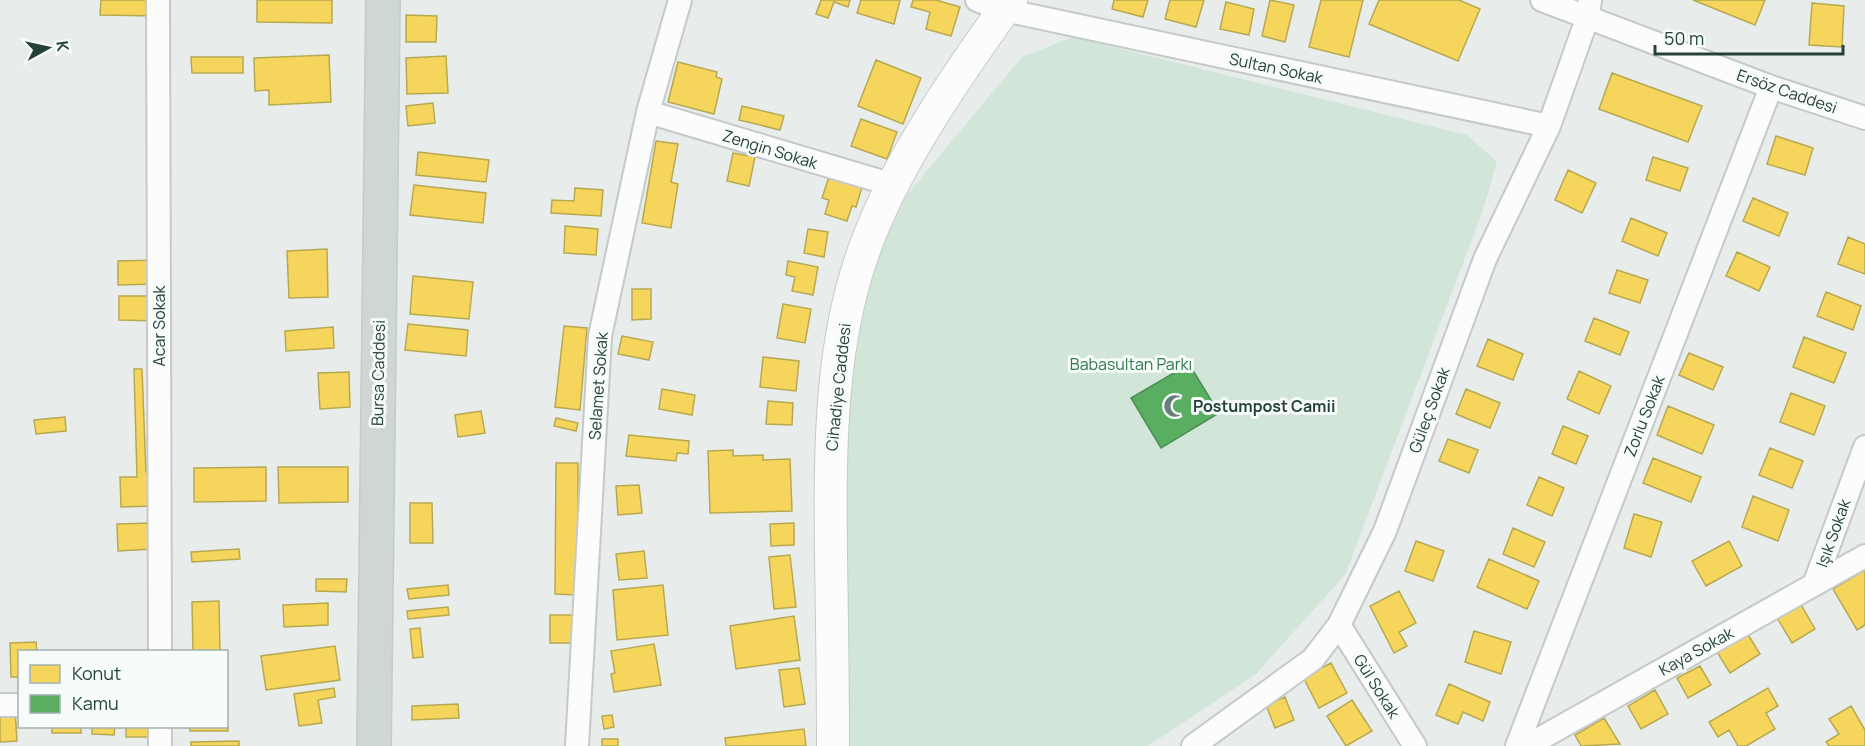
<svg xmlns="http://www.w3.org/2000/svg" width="1865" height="746" font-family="Manrope,sans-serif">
  <rect width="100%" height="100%" fill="#e8edeb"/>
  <path fill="#d1e6d8" d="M1073 37 1467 135 1497 162 1482 213 1345 575 1255 675 1148 746H846L845 393 868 279 905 197 1022 57Z"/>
  <path fill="#f6d55c" stroke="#b7a952" stroke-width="1.5" d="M101 0H156V16L100 15Z
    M257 0H332V23L257 22Z
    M821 0H850L848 7 834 2 828 18 816 14Z
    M861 0H900L894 24 857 13Z
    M913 0H936L960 7 951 36 926 29 930 12 911 7Z
    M1114 0H1148L1143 17 1112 9Z
    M1170 0H1204L1196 27 1165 19Z
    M1270 0 1294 5 1285 42 1262 36Z
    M1321 0H1363L1349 57 1309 47Z
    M1379 0H1459L1480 9 1458 61 1369 24Z
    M1693 0H1765L1755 25Z
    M1226 2 1254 9 1249 35 1220 29Z
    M1812 3 1844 6 1842 47 1809 45Z
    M406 15 437 16 436 42H406Z
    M329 55 331 102 269 105V90L255 91 254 58Z
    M446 56 448 93 407 94 406 58Z
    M191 57H243V73H192Z
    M876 60 921 78 903 124 858 106Z
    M678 62 717 72 716 77 722 79 714 114 668 102Z
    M1612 73 1702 106 1688 142 1599 109Z
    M433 103 435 123 408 126 406 106Z
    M742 106 784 116 780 130 739 120Z
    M861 119 897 132 887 159 851 146Z
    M1776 136 1813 148 1805 175 1767 164Z
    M656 141 678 144 671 182 678 184 671 228 642 223Z
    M418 152 489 160 486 182 416 175Z
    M733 153 755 157 749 186 727 181Z
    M1653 157 1688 168 1680 191 1646 180Z
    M1568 170 1596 183 1582 213 1555 200Z
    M829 177 862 187 856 207 852 206 847 221 825 214 829 200 822 198Z
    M414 185 486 193 483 223 410 215Z
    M575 188 603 190 601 216 551 213 552 200 574 201Z
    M1753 198 1788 213 1779 236 1743 221Z
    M1631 218 1667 233 1658 256 1622 241Z
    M565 226 598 229 596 255 564 253Z
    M808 229 828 232 824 257 804 253Z
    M1848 237 1865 244V274L1838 264Z
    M327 249 328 297 289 298 287 251Z
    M1737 252 1770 267 1759 291 1726 276Z
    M158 260V284L118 285V261Z
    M788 261 818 267 813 295 792 291 795 277 786 275Z
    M1617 270 1648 280 1640 303 1609 293Z
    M413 276 473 282 469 319 410 314Z
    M632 289H651V319L632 320Z
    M1826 292 1861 306 1853 330 1817 316Z
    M119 296H158L157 321 119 320Z
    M783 304 811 309 805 343 777 338Z
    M1594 318 1629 332 1620 355 1585 341Z
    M408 324 468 330 466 356 405 350Z
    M564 326 587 328 580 410 555 407Z
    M333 327 334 348 286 351 285 331Z
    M622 336 653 342 649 360 618 354Z
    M1804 337 1846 353 1834 383 1793 367Z
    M1488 339 1523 354 1513 380 1477 366Z
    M1689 353 1723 367 1713 390 1679 375Z
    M763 357 799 361 796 391 760 387Z
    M134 369H142L146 472H149L151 506 121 507 120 477H137Z
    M1579 371 1611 386 1599 414 1567 399Z
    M349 372 350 407 320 409 318 373Z
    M662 389 695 395 692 415 659 409Z
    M1466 389 1500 403 1490 428 1456 414Z
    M1791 393 1825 406 1814 435 1780 422Z
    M768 401 793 403 792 425 766 424Z
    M1668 406 1714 425 1702 454 1657 435Z
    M481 411 485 433 458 437 455 415Z
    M65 417 66 431 36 434 34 420Z
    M556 418 578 423 576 431 554 426Z
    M1563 426 1588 436 1576 464 1552 454Z
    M629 435 689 441 688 454 677 453 676 461 626 456Z
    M1448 439 1478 450 1469 473 1439 461Z
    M1770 448 1803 461 1792 488 1759 475Z
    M733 450V456L763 455V460L790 459 792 511 710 513 708 451Z
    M1653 458 1701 477 1691 502 1643 483Z
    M556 463H578V595L555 594Z
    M266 467V501L194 502V468Z
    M278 467H348V502L279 503Z
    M1539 477 1564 488 1552 516 1527 505Z
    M639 485 642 513 618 515 616 486Z
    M1753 496 1789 510 1778 541 1742 527Z
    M410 503H432L433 543H410Z
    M1634 514 1662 522 1651 557 1624 548Z
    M151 523 152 549 118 551 117 524Z
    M794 523V545L771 546 770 524Z
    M1513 528 1545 542 1534 567 1503 554Z
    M1416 541 1444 551 1433 581 1405 571Z
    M1729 541 1742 566 1706 586 1692 561Z
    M239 549 240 559 192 562 191 552Z
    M644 551 647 578 619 580 616 554Z
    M790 555 796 607 774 609 769 557Z
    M1489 559 1539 581 1527 609 1477 587Z
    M1865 570V625L1857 630 1833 589Z
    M316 579H347L346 592 316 591Z
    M448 585 449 595 409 599 407 589Z
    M663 585 668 635 617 640 613 590Z
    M1399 591 1416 623 1399 632 1407 646 1394 653 1370 606Z
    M219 601 220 652H193L192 602Z
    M328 603V625L284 627 283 605Z
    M1800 603 1815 629 1792 643 1776 616Z
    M448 607 449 615 408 619 407 611Z
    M550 615H573V643H550Z
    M794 616 800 660 736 669 730 626Z
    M420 628 423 657 413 658 410 629Z
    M1474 631 1511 642 1501 674 1465 662Z
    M1747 633 1760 654 1730 673 1717 652Z
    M36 642 37 652H20V677H11L10 643Z
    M654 644 661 685 614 692 611 674 615 673 611 651Z
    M335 646 340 680 266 690 261 656Z
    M1331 663 1347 693 1319 708 1303 677Z
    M1700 666 1711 685 1688 698 1677 678Z
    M799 668 805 704 784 707 779 670Z
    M1449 684 1490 702 1483 721 1463 712 1458 724 1436 715Z
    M334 688 335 697 318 700 322 723 299 726 294 694Z
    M1768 688 1778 706 1766 713 1775 729 1746 746H1738L1729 730 1718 737 1709 722Z
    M1655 690 1668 714 1641 729 1628 706Z
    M1285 697 1294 720 1275 728 1266 705Z
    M1352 700 1372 731 1346 746 1327 716Z
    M458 704 459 718 412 720V706Z
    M1851 706 1865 730V746H1829L1826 742 1839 734 1829 719Z
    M15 710 17 741 0 742V711Z
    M226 712 228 731H190V726H226Z
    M612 715 614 727 604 729 602 716Z
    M1604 718 1620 744 1581 746 1575 735Z
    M52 726H81V733H52Z
    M92 726H115L114 735 92 734Z
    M126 726H155V737H126Z
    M804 729 806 746H726L725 738Z
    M602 739H618V746H602Z
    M239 741V746H191V742Z"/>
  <path fill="#5aae61" stroke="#4a8e55" stroke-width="1.5" d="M1189 364 1219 413 1161 448 1131 398Z"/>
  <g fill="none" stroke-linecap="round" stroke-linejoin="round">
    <g stroke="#c5cac8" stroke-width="26">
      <path id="street" d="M158 0 160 652
        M977 0 1004 10 1549 126
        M1542 0 1771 87 1865 118
        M648 112 893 185
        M1814 585 1865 447
        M1339 625 1415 746
        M0 705H20
        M160 746V726
        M577 746 600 336 648 112 680 0
        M1193 746 1313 659 1339 625 1385 531 1485 259 1549 126 1588 16 1590 0
        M1517 746 1771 87
        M1527 746 1865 556"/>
    </g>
    <g stroke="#c3cbc8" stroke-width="34">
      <path id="secondary" d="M833 746C833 682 832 619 831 555 830 449 829 337 869 237 899 159 961 69 1011 0"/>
    </g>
    <g stroke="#c3ccc9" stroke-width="36">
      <path id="primary" d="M374 746 383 0"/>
    </g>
    <use href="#street" stroke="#fcfcfc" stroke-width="22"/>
    <use href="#secondary" stroke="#fcfcfc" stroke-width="32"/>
    <use href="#primary" stroke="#cfd7d5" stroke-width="33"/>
  </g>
  <defs>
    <g id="mosque-bare" transform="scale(1.8)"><path d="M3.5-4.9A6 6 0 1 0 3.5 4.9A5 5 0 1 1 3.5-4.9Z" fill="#697e78" stroke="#f7fbf9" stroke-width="2.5" paint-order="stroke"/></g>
  </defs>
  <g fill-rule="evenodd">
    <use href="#mosque-bare" x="1175" y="406"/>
  </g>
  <g text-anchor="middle" stroke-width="6" stroke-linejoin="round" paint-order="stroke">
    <g font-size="16" fill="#24423a" stroke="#f7fbf9">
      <text transform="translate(1276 68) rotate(12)" y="6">Sultan Sokak</text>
      <text transform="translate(1787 91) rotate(19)" y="6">Ersöz Caddesi</text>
      <text transform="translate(770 149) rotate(17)" y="6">Zengin Sokak</text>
      <text transform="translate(159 326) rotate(-90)" y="6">Acar Sokak</text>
      <text transform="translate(378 373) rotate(-89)" y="6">Bursa Caddesi</text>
      <text transform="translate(598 386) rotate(-86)" y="6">Selamet Sokak</text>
      <text transform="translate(838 387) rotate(-84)" y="6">Cihadiye Caddesi</text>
      <text transform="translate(1429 410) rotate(-70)" y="6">Güleç Sokak</text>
      <text transform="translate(1644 416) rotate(-69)" y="6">Zorlu Sokak</text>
      <text transform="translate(1833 533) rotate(-70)" y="6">Işık Sokak</text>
      <text transform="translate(1696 651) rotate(-29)" y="6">Kaya Sokak</text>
      <text transform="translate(1377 686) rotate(58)" y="6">Gül Sokak</text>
    </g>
    <g font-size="16" fill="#2d7a4b" stroke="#f7fbf9">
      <text x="1131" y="370">Babasultan Parkı</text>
    </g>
    <g font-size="16" font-weight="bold" fill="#24423a" stroke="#f7fbf9" text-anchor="start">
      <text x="1193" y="412">Postumpost Camii</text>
    </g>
  </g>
  <rect x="18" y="650" width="210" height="78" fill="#f7fbf9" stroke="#a3b1ad" stroke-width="1.5"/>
  <rect x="30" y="665" width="30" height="18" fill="#f6d55c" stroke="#a3b1ad" stroke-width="1.5"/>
  <text x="72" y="680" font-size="18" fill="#24423a">Konut</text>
  <rect x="30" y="695" width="30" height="18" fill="#5aae61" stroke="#a3b1ad" stroke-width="1.5"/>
  <text x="72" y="710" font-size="18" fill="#24423a">Kamu</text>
  <g transform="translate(48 48) rotate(82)" stroke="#f7fbf9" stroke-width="4.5" paint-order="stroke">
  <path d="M0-4.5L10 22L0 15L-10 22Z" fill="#24423a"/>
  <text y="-9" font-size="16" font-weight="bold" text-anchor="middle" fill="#24423a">K</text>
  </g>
  <path d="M1655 45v9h188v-9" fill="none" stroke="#24423a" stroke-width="3"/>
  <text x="1664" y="45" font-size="18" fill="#24423a" stroke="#f7fbf9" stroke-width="4.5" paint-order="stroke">50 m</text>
</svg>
